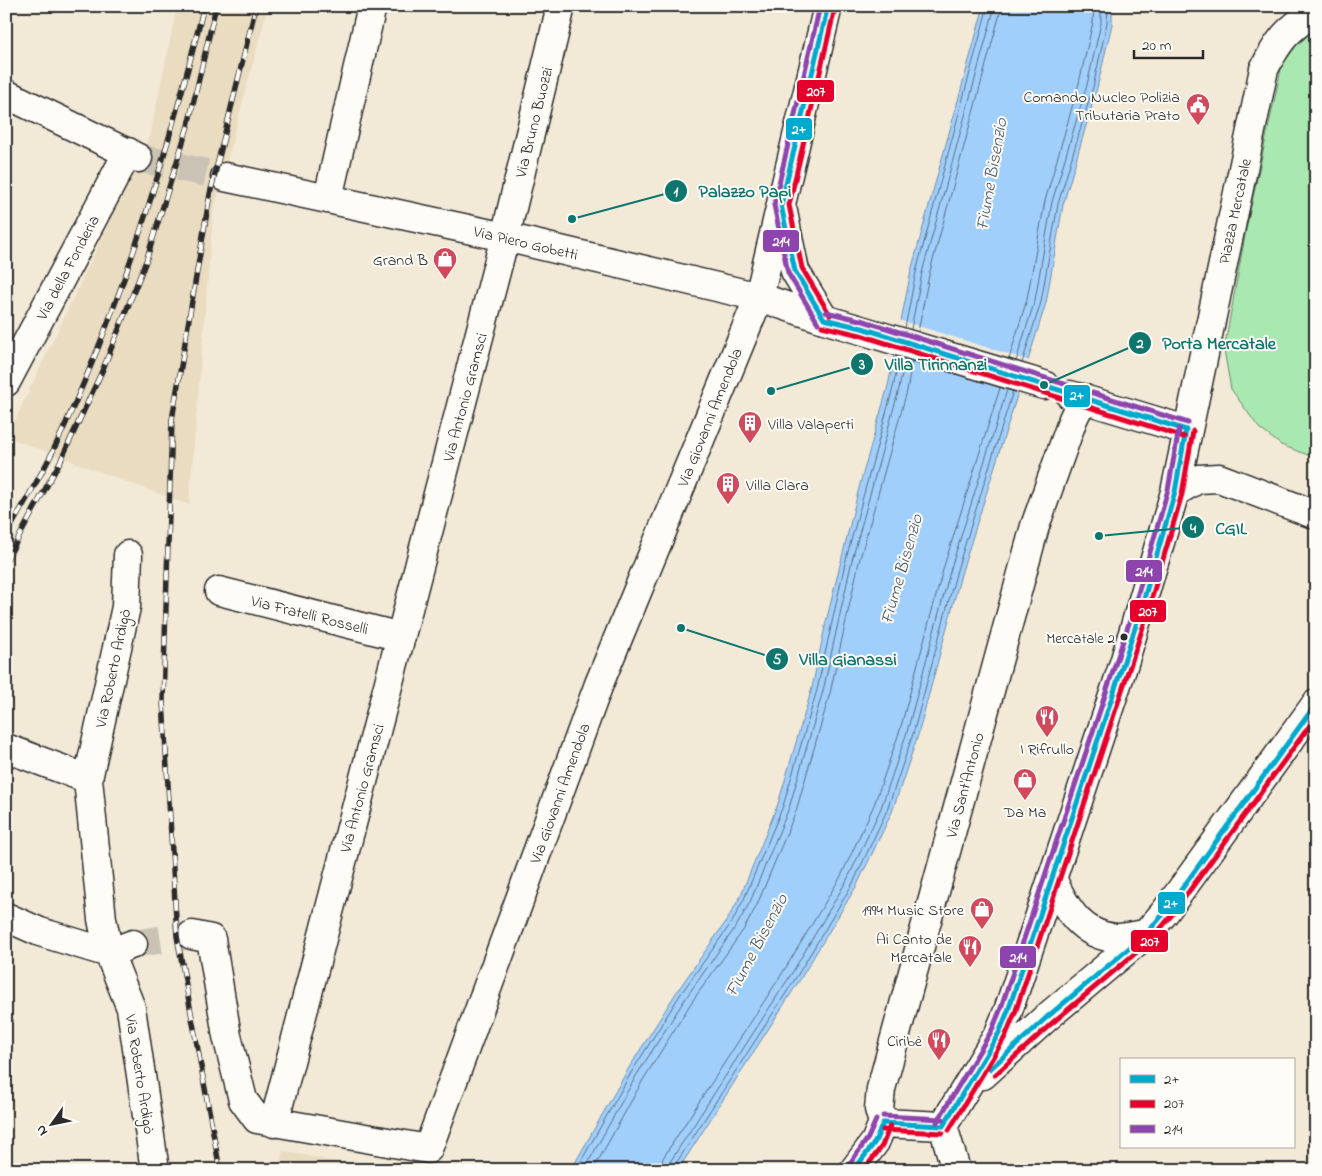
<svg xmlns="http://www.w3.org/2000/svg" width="1322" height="1176" font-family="'Indie Flower',sans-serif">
  <rect width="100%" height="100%" fill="#f2e9d7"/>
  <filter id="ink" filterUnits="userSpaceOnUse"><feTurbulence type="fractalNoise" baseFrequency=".02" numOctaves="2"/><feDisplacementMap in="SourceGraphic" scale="10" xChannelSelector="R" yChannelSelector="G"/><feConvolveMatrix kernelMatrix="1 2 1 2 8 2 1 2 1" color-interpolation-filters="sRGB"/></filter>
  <g filter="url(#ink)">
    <path fill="#eadcc1" d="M177 6H268L213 214 189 505 7 437 150 137Z
      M283 1151 378 1170H278Z"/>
    <path fill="#a9e8b0" stroke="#6a8a6e" d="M1316 28V458L1281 445 1259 428 1231 389 1224 350 1247 225 1282 65 1296 46Z"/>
    <path fill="#a0cffc" stroke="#718da8" d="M984 6H1112V24L1097 88 1063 205 1046 303 962 571 918 735 892 812 857 885 801 978 678 1170H571L627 1071 676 993 727 920 740 897 778 804 812 688 826 622 860 484 888 386 911 271Z"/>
    <path fill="#f2e9d7" d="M899 320 1030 361 1021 393 893 351Z"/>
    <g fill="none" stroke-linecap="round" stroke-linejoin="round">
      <path stroke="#5a6d7f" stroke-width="1" d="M905 328 916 272 988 6
        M911 329 922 273 995 6
        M918 332 929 275 1002 6
        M1009 359 1027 299 1045 201 1079 83 1093 22 1094 6
        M1016 361 1035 300 1052 202 1087 85 1101 23V6
        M1022 363 1041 302 1058 204 1093 87 1107 23 1108 6
        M576 1170 631 1073 680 995 732 922 744 899 783 806 817 690 846 559 893 388 899 357
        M584 1170 636 1076 685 999 737 925 750 902 789 808 823 691 852 560 899 389 905 359
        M593 1170 643 1080 691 1003 744 929 757 905 796 811 830 693 859 562 907 391 912 361
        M660 1170 663 1158 785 969 841 876 874 805 900 730 944 566 1000 388
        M668 1170 670 1162 792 973 847 880 881 808 907 732 951 568 1007 390
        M674 1170 675 1165 797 976 853 883 887 810 913 734 957 570 1013 391"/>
      <path stroke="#cac3b5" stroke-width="28" stroke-dasharray="28 14" stroke-linecap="butt" d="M138 158 225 177
        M133 944 192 935"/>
      <g stroke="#2b2b2b" stroke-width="31">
        <path id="minor" d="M6 94 138 158
          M225 177 505 237 759 297 824 319 1044 385
          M328 198 372 6
          M783 212 795 271 824 319
          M6 382 128 152
          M1070 395 1186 430
          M1175 492 1198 479 1219 478 1316 515
          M128 555 126 607 88 779 102 919 109 953 131 1008 155 1170
          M219 591 401 637
          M6 748 88 779
          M1052 878C1064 906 1081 936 1116 938 1125 938 1137 935 1146 934
          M6 917 40 932 109 953
          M192 935 211 939 227 1036 243 1100 257 1119 428 1149 599 684 759 297 828 6
          M109 953 133 944
          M983 1075 1046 1018 1146 934 1165 912 1316 704
          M274 1123 505 237 561 6
          M883 1123 943 1126
          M943 1126 999 1033 1008 1011 1124 663 1175 492 1264 69C1279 39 1288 29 1316 11
          M943 1126 956 1170
          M854 1170 875 1142 883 1123 879 1109 881 1089 1035 526 1073 419 1083 398"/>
      </g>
      <use href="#minor" stroke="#fdfcf7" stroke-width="28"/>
      <g stroke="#2b2b2b" stroke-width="5.5">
        <path id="rail" d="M6 536C21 508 38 481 52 453 121 310 166 159 204 6
          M6 561 61 460 103 369 146 261 188 126 216 6
          M220 1170 177 936 163 701 172 420 210 194 256 6"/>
      </g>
      <use href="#rail" stroke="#fdfcf7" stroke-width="4" stroke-dasharray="11" stroke-linecap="butt"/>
      <g stroke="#fdfcf7" stroke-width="9">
        <path id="bus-1" d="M824 319 862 328 1186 430
          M824 319 795 271 781 205 828 6
          M990 1069 1046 1018 1146 934 1165 912 1316 704
          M883 1123 943 1126
          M943 1126 999 1033 1008 1011 1139 616 1175 492 1186 430
          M854 1170 875 1142 883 1123"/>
      </g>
      <g stroke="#fdfcf7" stroke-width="9">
        <path id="bus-2" d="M830 315 802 268 789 205 835 8
          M822 326 860 335 1184 437
          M995 1075 1051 1024 1151 940 1171 916 1316 717
          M883 1130 943 1133
          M949 1130 1005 1037 1015 1013 1146 618 1182 494 1193 431
          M864 1170 882 1146 890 1126"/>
      </g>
      <g stroke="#fdfcf7" stroke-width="9">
        <path id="bus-3" d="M826 312 864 321 1188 423
          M818 323 788 273 774 205 820 6
          M883 1116 943 1119
          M937 1122 992 1030 1001 1008 1132 614 1168 490 1179 429
          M848 1166 868 1138 876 1120"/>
      </g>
      <use href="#bus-1" stroke="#00a9ce" stroke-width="5"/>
      <use href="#bus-2" stroke="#e4002b" stroke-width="5"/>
      <use href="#bus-3" stroke="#8e44ad" stroke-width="5"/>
    </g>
  </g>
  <defs>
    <g id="civic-pin" transform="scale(1.25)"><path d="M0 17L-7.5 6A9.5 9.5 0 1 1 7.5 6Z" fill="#d1495b" stroke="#fdfcf7"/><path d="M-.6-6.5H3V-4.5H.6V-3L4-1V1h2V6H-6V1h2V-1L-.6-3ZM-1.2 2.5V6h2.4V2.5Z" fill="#fff"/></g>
    <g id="shop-pin" transform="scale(1.25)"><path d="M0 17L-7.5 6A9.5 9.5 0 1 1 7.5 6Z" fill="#d1495b" stroke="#fdfcf7"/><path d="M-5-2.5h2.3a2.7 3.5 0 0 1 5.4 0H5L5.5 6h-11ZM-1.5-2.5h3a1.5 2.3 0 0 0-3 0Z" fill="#fff"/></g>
    <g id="building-pin" transform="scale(1.25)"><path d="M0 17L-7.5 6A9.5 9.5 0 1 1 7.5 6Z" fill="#d1495b" stroke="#fdfcf7"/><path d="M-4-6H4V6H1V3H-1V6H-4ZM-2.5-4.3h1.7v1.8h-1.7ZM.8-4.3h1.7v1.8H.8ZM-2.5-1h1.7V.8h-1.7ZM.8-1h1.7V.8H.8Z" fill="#fff"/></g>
    <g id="restaurant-pin" transform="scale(1.25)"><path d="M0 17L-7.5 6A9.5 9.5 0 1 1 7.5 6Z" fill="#d1495b" stroke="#fdfcf7"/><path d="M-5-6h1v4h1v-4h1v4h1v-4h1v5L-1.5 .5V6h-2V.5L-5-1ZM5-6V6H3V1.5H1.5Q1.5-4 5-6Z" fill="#fff"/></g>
  </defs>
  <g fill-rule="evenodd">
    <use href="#civic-pin" x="1198" y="105"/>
    <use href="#shop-pin" x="445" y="259"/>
    <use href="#building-pin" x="750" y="423"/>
    <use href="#building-pin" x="728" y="484"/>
    <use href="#restaurant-pin" x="1047" y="717"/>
    <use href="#shop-pin" x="1025" y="780"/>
    <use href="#shop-pin" x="982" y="909"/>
    <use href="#restaurant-pin" x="970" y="947"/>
    <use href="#restaurant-pin" x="939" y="1040"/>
  </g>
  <circle fill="#2b2b2b" stroke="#fdfcf7" stroke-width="2" cx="1124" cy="637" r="4.5"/>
  <g text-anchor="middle" stroke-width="4" stroke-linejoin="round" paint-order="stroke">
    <g font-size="15" fill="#2b2b2b" stroke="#fdfcf7" text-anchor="end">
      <text x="1115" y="643">Mercatale 2</text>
    </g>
    <g font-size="16" fill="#2b2b2b" stroke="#fdfcf7" text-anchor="end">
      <text x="1180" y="102">Comando Nucleo Polizia<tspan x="1180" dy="18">Tributaria Prato</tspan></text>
      <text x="428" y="265">Grand B</text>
      <text x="768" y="429" text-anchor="start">Villa Valaperti</text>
      <text x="746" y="490" text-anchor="start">Villa Clara</text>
      <text x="1047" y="754" text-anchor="middle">I Rifrullo</text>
      <text x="1025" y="817" text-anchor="middle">Da Ma</text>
      <text x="964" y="915">1994 Music Store</text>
      <text x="952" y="944">Ai Canto de<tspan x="952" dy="18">Mercatale</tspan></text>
      <text x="922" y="1046">Ciribè</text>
    </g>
    <g font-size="16" fill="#2b2b2b" stroke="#fdfcf7">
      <text transform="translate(533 122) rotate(-76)" y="6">Via Bruno Buozzi</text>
      <text transform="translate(1234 211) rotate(-78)" y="6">Piazza Mercatale</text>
      <text transform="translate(526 242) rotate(13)" y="6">Via Piero Gobetti</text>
      <text transform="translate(67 267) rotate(-62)" y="6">Via della Fonderia</text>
      <text transform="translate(464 397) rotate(-75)" y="6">Via Antonio Gramsci</text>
      <text transform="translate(709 417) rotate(-68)" y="6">Via Giovanni Amendola</text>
      <text transform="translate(310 614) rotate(14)" y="6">Via Fratelli Rosselli</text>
      <text transform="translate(112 668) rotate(-78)" y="6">Via Roberto Ardigò</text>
      <text transform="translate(964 785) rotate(-75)" y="6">Via Sant'Antonio</text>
      <text transform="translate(361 788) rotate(-75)" y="6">Via Antonio Gramsci</text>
      <text transform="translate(559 793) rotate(-70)" y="6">Via Giovanni Amendola</text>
      <text transform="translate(141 1074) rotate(81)" y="6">Via Roberto Ardigò</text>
    </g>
    <g font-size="18" font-style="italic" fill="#4e5c6a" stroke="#fdfcf7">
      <text transform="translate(991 174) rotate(-80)" y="6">Fiume Bisenzio</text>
      <text transform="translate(901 569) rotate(-74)" y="6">Fiume Bisenzio</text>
      <text transform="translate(756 945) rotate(-62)" y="6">Fiume Bisenzio</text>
    </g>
  </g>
  <path fill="none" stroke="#0f766e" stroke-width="2" d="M572 219L676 191M1044 385L1140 343M771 391L862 364M1099 536L1193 527M681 628L777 659"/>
  <g fill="#0f766e" stroke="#fdfcf7" stroke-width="2">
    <circle cx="572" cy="219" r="5"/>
    <circle cx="1044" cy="385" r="5"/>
    <circle cx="771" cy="391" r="5"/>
    <circle cx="1099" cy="536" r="5"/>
    <circle cx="681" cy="628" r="5"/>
    <circle cx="676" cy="191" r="12"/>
    <circle cx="1140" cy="343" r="12"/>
    <circle cx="862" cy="364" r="12"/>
    <circle cx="1193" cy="527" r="12"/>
    <circle cx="777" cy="659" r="12"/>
  </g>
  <g font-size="15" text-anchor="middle" font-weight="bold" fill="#fff">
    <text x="676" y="196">1</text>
    <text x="1140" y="348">2</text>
    <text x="862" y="369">3</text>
    <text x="1193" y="533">4</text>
    <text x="777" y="664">5</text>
  </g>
  <g font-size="18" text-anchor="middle" font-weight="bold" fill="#0f766e" stroke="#fdfcf7" stroke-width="4" stroke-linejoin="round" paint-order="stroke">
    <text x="745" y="197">Palazzo Papi</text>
    <text x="1219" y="349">Porta Mercatale</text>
    <text x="936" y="370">Villa Tirinnanzi</text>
    <text x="1231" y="534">CGIL</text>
    <text x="848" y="665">Villa Gianassi</text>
  </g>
  <g stroke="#fdfcf7" stroke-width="2">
    <rect x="796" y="79" width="39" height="24" rx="5" fill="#e4002b"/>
    <rect x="785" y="117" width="28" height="24" rx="5" fill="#00a9ce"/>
    <rect x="762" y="229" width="38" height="24" rx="5" fill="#8e44ad"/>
    <rect x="1063" y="384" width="28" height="24" rx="5" fill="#00a9ce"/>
    <rect x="1125" y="559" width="38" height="24" rx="5" fill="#8e44ad"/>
    <rect x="1129" y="599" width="38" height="24" rx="5" fill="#e4002b"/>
    <rect x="1157" y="891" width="29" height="24" rx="5" fill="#00a9ce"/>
    <rect x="1130" y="929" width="39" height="24" rx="5" fill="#e4002b"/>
    <rect x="999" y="945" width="38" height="24" rx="5" fill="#8e44ad"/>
  </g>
  <g font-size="14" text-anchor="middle" font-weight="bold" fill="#fff">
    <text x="816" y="96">207</text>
    <text x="799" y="134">2+</text>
    <text x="781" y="246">214</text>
    <text x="1077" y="400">2+</text>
    <text x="1144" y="576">214</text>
    <text x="1148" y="616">207</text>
    <text x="1171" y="908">2+</text>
    <text x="1150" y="946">207</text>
    <text x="1018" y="962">214</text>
  </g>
  <rect width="1322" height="1176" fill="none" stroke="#fdfcf7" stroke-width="25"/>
  <rect x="12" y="12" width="1297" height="1151" fill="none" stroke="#2b2b2b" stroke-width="2" filter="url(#ink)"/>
  <rect x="1120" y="1058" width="175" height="90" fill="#fdfcf7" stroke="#a9a8a5"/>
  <rect x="1130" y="1075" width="25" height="8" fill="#00a9ce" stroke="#a9a8a5"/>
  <text x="1164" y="1084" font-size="15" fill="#2b2b2b">2+</text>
  <rect x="1130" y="1100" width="25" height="8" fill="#e4002b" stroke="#a9a8a5"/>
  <text x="1164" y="1108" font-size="15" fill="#2b2b2b">207</text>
  <rect x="1130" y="1125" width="25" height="8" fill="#8e44ad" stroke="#a9a8a5"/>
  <text x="1164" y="1134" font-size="15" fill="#2b2b2b">214</text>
  <g transform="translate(52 1124) rotate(237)" stroke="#fdfcf7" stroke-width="4" paint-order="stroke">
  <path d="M0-4L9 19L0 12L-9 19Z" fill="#2b2b2b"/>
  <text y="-8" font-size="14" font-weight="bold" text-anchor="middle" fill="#2b2b2b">N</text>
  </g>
  <path d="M1134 50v8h69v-8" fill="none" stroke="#2b2b2b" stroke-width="2.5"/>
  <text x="1142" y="50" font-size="15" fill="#2b2b2b" stroke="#fdfcf7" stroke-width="4" paint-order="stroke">20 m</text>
</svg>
